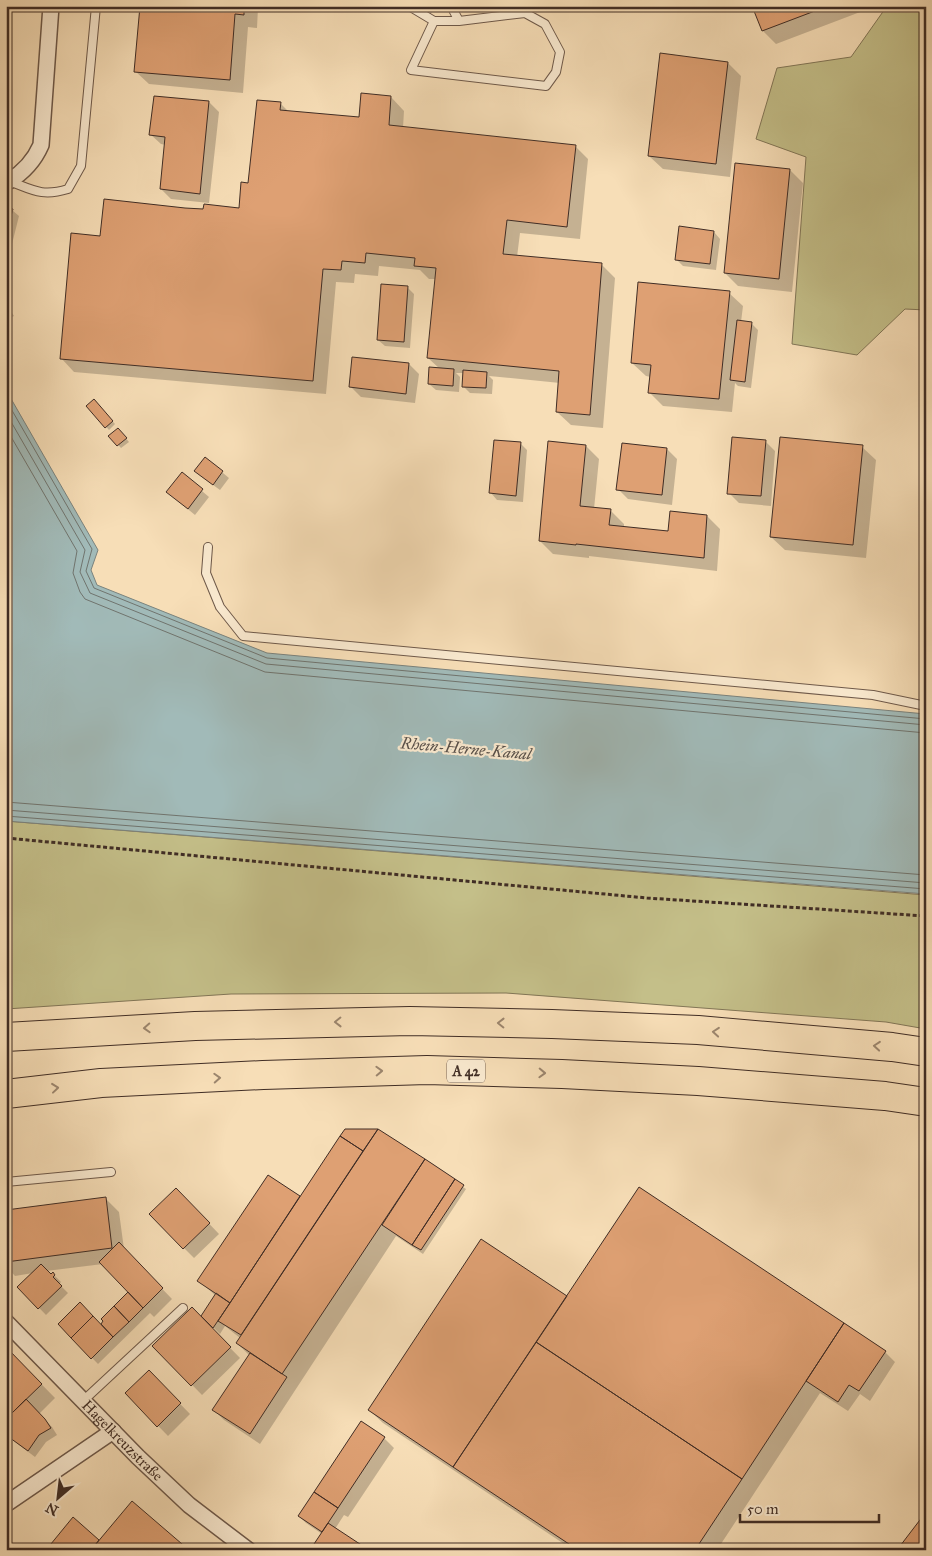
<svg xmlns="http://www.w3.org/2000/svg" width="932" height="1556" font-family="'IM FELL Great Primer',serif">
  <rect width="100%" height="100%" fill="#f7deb7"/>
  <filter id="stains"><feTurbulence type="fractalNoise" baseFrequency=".004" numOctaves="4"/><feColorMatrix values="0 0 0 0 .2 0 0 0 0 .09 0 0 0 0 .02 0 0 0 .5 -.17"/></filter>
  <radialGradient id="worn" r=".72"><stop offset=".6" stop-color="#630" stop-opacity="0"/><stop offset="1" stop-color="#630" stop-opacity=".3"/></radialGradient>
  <path fill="#c4bf89" stroke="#827657" d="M887 6H926V310L905 309 857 355 792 344 806 157 756 139 777 68 851 57Z
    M6 821 926 895V1029L886 1022 506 993 231 994 6 1009Z"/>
  <path fill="#a1bab8" stroke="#7a827d" d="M6 390 98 550 91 570 97 585 267 653 926 714V894L6 821Z"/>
  <path fill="#0003" d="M141 6H257L258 8 257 28 248 27 243 93 149 84 135 71Z
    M417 6H436L430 15Z
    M754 6H876L776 44 763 31Z
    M661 55 728 63 741 76 730 177 663 169 649 156Z
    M391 97 404 111 403 128 575 146 588 159 580 239 520 233 517 257 601 264 615 278 603 428 571 425 557 412 560 383 489 376 493 380 492 394 470 393 463 386 464 373H456L460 377 459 392 436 390 429 384 440 369 428 358 436 279H429L420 270 379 266 378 276 355 274 354 283 336 282 326 394 74 372 61 358 101 238 204 210 240 209 280 103 289 112 360 118Z
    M209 102 219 112 209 203 171 199 161 189 166 145 161 144 150 134Z
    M790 170 803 183 792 292 738 286 725 273Z
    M6 208 12 210 19 216 12 244 6 242Z
    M714 232 720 239 716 270 683 266 676 259Z
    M407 287 414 294 410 348 385 346 378 340Z
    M729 293 743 306 741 322 751 323 758 330 751 388 738 386 735 383 732 412 663 406 649 392 651 377 646 376 632 363Z
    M6 303 14 316 6 320Z
    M409 364 419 374 415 403 361 397 351 387Z
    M94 401 115 424 109 430 88 406Z
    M121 432 129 442 121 448 110 436Z
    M765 441 775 451 771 506 739 503 729 493Z
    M520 443 527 450 523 502 497 500 491 493Z
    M586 446 599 459 594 509 610 510 624 524V528L669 533 707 516 720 529 717 571 589 556V558L553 554 540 541Z
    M862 447 876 460 866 558 785 550 771 537Z
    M667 449 677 459 672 505 628 499 618 489Z
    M205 458 229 478 220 490 202 477Z
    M182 474 209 497 195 515 167 492Z
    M378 1130 466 1189 423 1254 396 1236 260 1444 224 1420 214 1410 250 1356 237 1343 240 1338 225 1326 220 1334 205 1319 216 1296 199 1281 268 1177 300 1198 345 1131Z
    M176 1189 219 1234 194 1258 150 1214Z
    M639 1189 885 1352 895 1362 870 1401 860 1394 848 1411 820 1393 717 1550H573L383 1423 369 1410 567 1298Z
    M105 1198 119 1212 124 1249 172 1299 154 1317 150 1313 98 1364 59 1324 101 1325 130 1292 103 1264 46 1271 51 1276 53 1274 61 1282 59 1284 68 1293 46 1315 19 1287 33 1273 15 1276 6 1266V1211Z
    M192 1309 240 1358 202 1395 154 1346Z
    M6 1348 55 1398 39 1414 52 1427 57 1435 46 1442 35 1457 6 1435V1422L14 1413Z
    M149 1372 190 1414 168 1436 126 1393Z
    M384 1438 394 1448 348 1517 344 1515 335 1529 322 1534 306 1523 299 1516Z"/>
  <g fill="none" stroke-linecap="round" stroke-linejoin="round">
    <path stroke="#70746e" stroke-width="1" d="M6 400 92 549 86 571 94 588 267 658 926 719
      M6 413 85 550 80 572 90 593 266 664 926 725
      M6 428 77 551 73 573 80 592 85 599 265 672 926 733
      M6 802 926 875
      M6 810 926 883
      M6 816 926 889"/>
  </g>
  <path fill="#dea073" stroke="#402d25" d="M140 6H244V15L235 14 230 80 134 72Z
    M752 6H828L762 31Z
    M660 53 728 62 716 164 648 156Z
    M361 93 391 96 389 125 576 145 567 227 507 220 503 254 602 263 590 415 556 412 559 371 427 358 436 268 414 266 415 258 366 253 365 263 342 261 341 270 323 269 313 381 60 359 71 233 100 236 104 199 185 208 203 209 204 204 239 208 241 182 248 183 257 100 281 102 280 110 359 117Z
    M154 96 209 101 200 194 160 189 165 137 149 135Z
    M735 163 790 169 779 279 724 273Z
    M6 207 13 209 6 234Z
    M679 226 714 231 710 264 675 260Z
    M638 282 730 291 719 399 648 393 651 365 631 363Z
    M381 284 408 286 404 342 377 340Z
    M737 320 752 322 745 382 730 380Z
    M352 357 409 363 406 394 349 387Z
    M429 367 454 369 453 386 428 384Z
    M463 370 487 372 486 388 462 387Z
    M94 399 113 421 105 428 86 406Z
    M118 428 127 438 117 446 108 436Z
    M732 437 766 440 761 496 727 494Z
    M780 437 863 445 853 545 770 537Z
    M494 440 521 442 516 496 489 493Z
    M548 441 586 445 580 506 611 509 609 525 668 531 670 511 707 515 704 558 576 544V545L539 541Z
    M622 443 667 448 662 495 616 490Z
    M205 457 223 471 213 485 194 471Z
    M182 472 203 489 188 509 166 492Z
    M345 1129H378L363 1151 340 1136Z
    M378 1129 425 1159 282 1374 236 1343Z
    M340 1136 363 1151 241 1335 218 1321Z
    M425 1159 455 1179 412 1245 382 1225Z
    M268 1175 300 1196 230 1303 197 1281Z
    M455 1179 464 1185 421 1250 412 1245Z
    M639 1187 844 1323 742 1479 536 1342Z
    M176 1188 210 1223 183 1249 149 1214Z
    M106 1197 112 1248 6 1262V1210Z
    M481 1239 567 1296 453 1467 368 1410Z
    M119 1242 163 1288 143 1308 99 1262Z
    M41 1264 51 1274 53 1272 55 1275 53 1277 62 1286 38 1309 17 1287Z
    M128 1292 143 1308 129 1322 114 1306Z
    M216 1293 230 1303 213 1328 201 1316Z
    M80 1302 93 1316 71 1338 58 1324Z
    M114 1306 129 1322 113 1337 101 1324 103 1321 101 1319Z
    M192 1307 231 1347 191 1386 152 1346Z
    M93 1316 113 1337 91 1359 71 1338Z
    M844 1323 886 1351 859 1391 849 1385 838 1402 806 1381Z
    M536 1342 742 1479 695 1550H578L453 1467Z
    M6 1347 42 1384 12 1413 6 1407Z
    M250 1353 287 1377 250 1434 212 1410Z
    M149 1370 181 1403 157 1427 125 1393Z
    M26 1399 45 1419 51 1428 39 1435 28 1451 6 1435V1419Z
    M361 1421 385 1437 338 1508 314 1492Z
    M314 1492 338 1508 322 1532 298 1516Z
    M132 1501 189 1550H91Z
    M926 1512V1550H897Z
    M73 1517 99 1540 91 1550H46Z
    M328 1523 369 1550H310Z"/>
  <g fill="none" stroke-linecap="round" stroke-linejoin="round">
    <g stroke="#6e594a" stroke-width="10">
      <path id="lane" d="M409 6 434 21H459L451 6
        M434 21 411 70 546 86 556 72 560 52 545 24 525 13 459 21
        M9 181C33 190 42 197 68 189L81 166 96 6
        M208 547 206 573 220 607 243 636 873 695 926 706
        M6 1182 111 1172
        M84 1400 183 1308"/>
    </g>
    <g stroke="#6e594a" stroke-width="18">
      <g id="street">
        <path d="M6 180 9 181C24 172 34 161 41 145L51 6"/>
        <path id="s1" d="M6 1322 138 1457 189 1505 248 1550"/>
        <path d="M6 1504 113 1431"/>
      </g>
    </g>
    <g stroke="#402d25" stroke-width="30">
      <path id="highway" d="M6 1037 195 1026 410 1021 552 1024 698 1030 892 1047 926 1052
        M6 1094 101 1083 263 1075 427 1070 562 1074 698 1081 885 1096 926 1102"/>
    </g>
    <path stroke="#402d25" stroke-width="3" stroke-dasharray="4 2.5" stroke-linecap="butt" d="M6 838 647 898 926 916"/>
    <use href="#lane" stroke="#faead0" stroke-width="8"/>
    <use href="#street" stroke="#faead0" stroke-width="15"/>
    <use href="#highway" stroke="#f7deb7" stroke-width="28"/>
  </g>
  <defs><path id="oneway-chevron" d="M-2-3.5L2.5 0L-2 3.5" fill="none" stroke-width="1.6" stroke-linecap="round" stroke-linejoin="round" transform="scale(1.25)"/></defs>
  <g stroke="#9c866e">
    <use href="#oneway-chevron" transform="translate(338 1022) rotate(179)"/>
    <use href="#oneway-chevron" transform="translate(501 1023) rotate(-179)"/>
    <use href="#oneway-chevron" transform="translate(147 1028) rotate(177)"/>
    <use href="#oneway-chevron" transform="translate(716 1032) rotate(-175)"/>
    <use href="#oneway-chevron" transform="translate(877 1046) rotate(-175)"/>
    <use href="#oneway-chevron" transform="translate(379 1071) rotate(-2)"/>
    <use href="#oneway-chevron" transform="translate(542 1073) rotate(2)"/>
    <use href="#oneway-chevron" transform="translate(217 1078) rotate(-3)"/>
    <use href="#oneway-chevron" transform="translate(55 1088) rotate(-6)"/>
  </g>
  <g text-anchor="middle" stroke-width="4.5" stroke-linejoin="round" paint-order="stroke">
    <rect fill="#faead0" stroke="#786658" stroke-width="1" x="447" y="1059.5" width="38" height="23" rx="4"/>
    <g font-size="14" font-weight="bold" fill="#402d25">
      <text x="466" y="1076">A 42</text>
    </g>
    <g font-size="15" fill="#402d25" stroke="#faead0">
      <text dy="5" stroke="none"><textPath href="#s1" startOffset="166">Hagelkreuzstraße</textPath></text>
    </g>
    <g font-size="16" font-style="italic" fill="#58504a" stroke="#faead0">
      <text transform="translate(466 748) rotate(5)" y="6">Rhein-Herne-Kanal</text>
    </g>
  </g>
  <rect width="932" height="1556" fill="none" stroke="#f7deb7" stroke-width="25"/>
  <rect x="8" y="8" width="917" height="1541" fill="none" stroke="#402d25" stroke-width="2.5"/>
  <rect x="12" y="12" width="907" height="1531" fill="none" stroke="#402d25"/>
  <g transform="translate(58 1498) rotate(208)" stroke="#faead0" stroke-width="4" paint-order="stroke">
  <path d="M0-4L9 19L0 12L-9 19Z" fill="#402d25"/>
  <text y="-8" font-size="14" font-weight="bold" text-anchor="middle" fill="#402d25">N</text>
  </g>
  <path d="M740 1514v8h139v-8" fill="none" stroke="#402d25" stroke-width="2.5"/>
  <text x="747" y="1514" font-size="15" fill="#402d25" stroke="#faead0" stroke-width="4" paint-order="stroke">50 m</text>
  <rect width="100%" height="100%" filter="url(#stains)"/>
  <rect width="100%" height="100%" fill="url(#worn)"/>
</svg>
